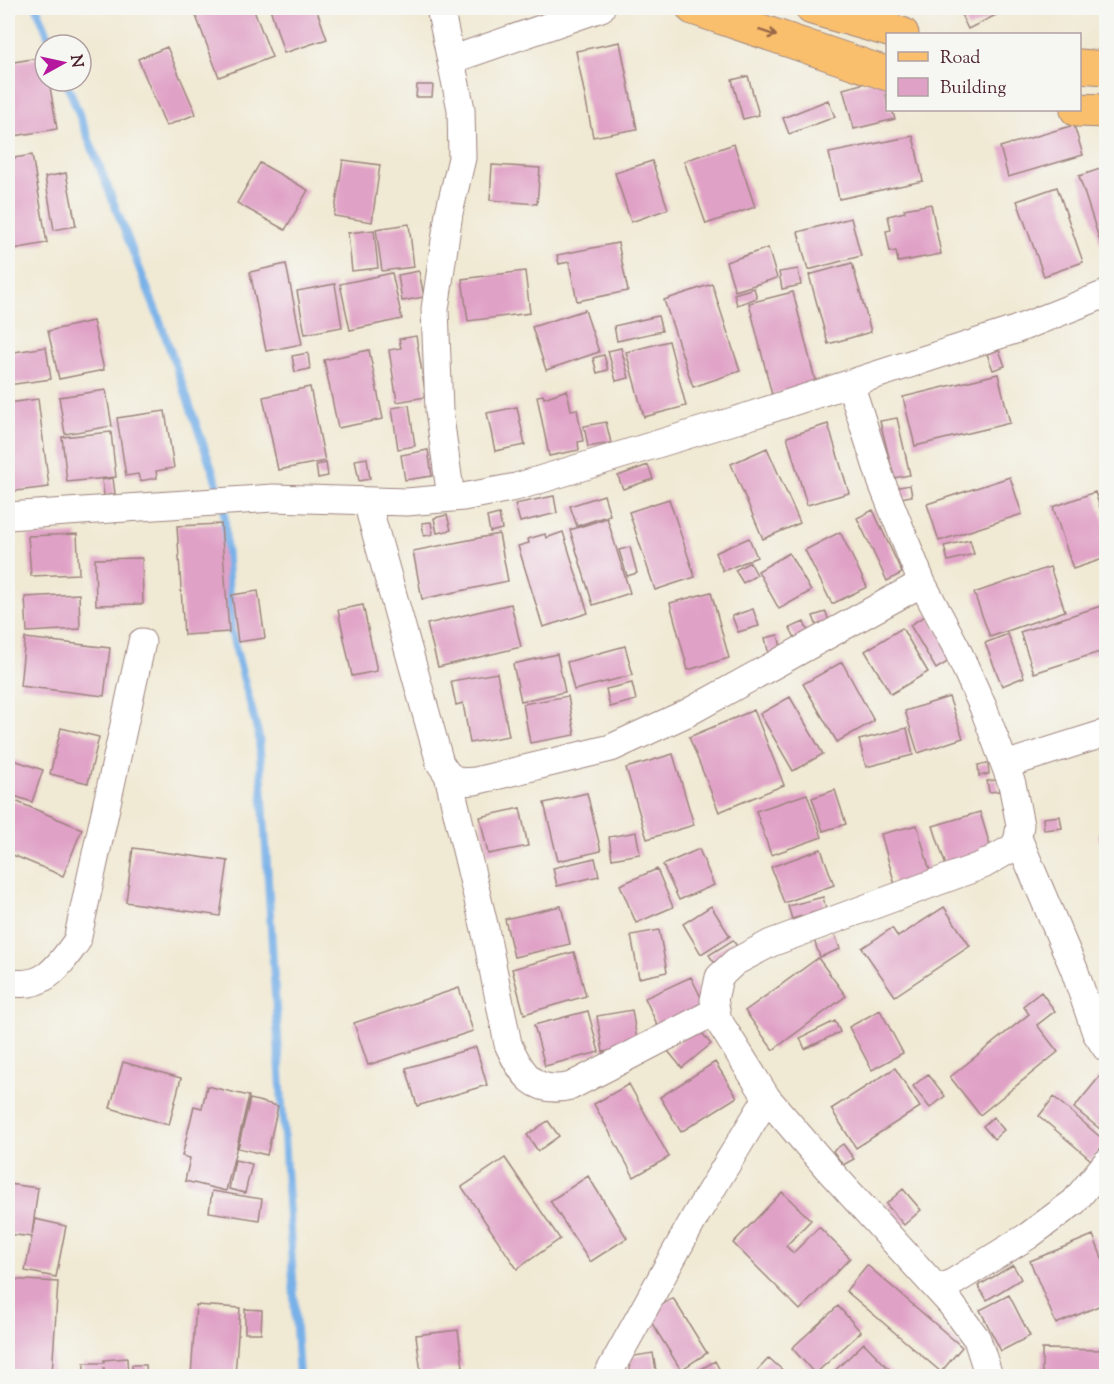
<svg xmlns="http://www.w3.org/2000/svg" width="1114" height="1384" font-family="'Sorts Mill Goudy',serif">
  <rect width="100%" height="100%" fill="#f6f6f2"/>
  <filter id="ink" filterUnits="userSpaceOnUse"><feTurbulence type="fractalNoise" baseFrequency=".0167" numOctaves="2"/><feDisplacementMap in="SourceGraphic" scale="12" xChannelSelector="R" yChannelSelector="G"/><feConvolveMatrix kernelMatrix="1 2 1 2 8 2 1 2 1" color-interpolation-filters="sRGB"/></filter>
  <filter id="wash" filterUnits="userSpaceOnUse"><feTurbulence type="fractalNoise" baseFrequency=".008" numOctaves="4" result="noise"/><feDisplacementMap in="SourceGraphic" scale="24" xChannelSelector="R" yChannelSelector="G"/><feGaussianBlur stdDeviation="1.35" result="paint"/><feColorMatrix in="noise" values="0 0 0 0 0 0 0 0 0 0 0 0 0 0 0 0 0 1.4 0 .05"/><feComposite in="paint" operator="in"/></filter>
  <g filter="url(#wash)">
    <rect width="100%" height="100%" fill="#f0e9d3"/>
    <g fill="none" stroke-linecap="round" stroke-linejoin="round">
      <path stroke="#78b1e8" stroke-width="8" d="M37 8 52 45
        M66 81 160 321 221 495
        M224 507 231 631 259 737 299 1376"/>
    </g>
    <g id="blocks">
      <path fill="#e0a1c6" d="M220 8H253L272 57 219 77 196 16Z
        M270 8H316L327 39 284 53Z
        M958 8H1010L968 29Z
        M620 42 637 129 593 137 576 51Z
        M167 47 196 114 166 126 138 59Z
        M45 57V81H49L57 129 8 137V63Z
        M748 76 759 115 743 119 732 80Z
        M884 78 888 110H892L895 119 854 129 843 89Z
        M417 85H433L432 97H416Z
        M828 100 835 117 789 134 783 118Z
        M1074 125 1083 155 1008 177 1000 147Z
        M913 136 923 181 839 199 829 153Z
        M734 144 755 207 706 224 684 161Z
        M32 155 47 243 8 250V159Z
        M343 160 380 165 372 222 334 216Z
        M652 161 668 209 631 222 615 173Z
        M260 163 308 190 285 230 237 203Z
        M492 165 540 168 537 204 490 200Z
        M1106 167V260L1079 176Z
        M66 173 76 226 54 230 45 177Z
        M1057 187 1083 262 1044 276 1017 201Z
        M931 204 941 254 898 262 896 251 890 252 886 231 891 230 888 216 905 212 904 209Z
        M851 218 861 256 808 270 798 232Z
        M409 224 414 267 382 271 376 229Z
        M374 230 378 268 352 271 348 233Z
        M618 243 628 291 577 301 569 262 559 264 557 255Z
        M768 248 777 278 735 291 726 262Z
        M852 263 871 332 828 344 809 275Z
        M286 264 302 344 266 351 250 272Z
        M798 269 801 285 782 289 779 272Z
        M419 271 424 297 402 301 398 275Z
        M525 271 530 313 468 321 462 279Z
        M392 273 402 319 350 330 340 284Z
        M335 284 342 327 305 334 297 291Z
        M712 284 740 371 693 387 664 300Z
        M754 288 757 298 737 305 734 294Z
        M793 292 816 384 772 395 749 303Z
        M585 310 599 352 546 370 532 327Z
        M658 316 662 331 617 341 614 326Z
        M93 321 104 370 59 379 48 331Z
        M416 336 426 397 397 402 389 350 401 348 399 339Z
        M669 341 686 406 644 417 626 352Z
        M46 347 51 379 8 385V353Z
        M621 348 629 378 616 381 608 351Z
        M369 350 383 419 338 428 324 360Z
        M999 350 1005 366 993 370 987 354Z
        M308 353 310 369 295 372 292 356Z
        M604 355 608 370 597 373 593 358Z
        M998 374 1010 423 915 446 903 397Z
        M310 387 325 461 278 470 263 397Z
        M106 390 112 426 65 434 59 397Z
        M567 390 571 410 577 409 583 441 578 442 579 450 549 456 537 396 543 395 544 398Z
        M38 399 49 487 8 492V403Z
        M409 405 415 446 398 449 392 408Z
        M517 407 525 445 495 451 487 413Z
        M165 411 174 468 156 471 157 478 140 481 138 474 126 476 117 418Z
        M897 418 910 475 894 478 880 421Z
        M606 422 611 443 588 447 584 426Z
        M828 424 849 493 807 505 787 437Z
        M111 432 116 477 67 482 62 437Z
        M767 448 800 523 763 539 731 464Z
        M428 450 432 476 405 480 401 455Z
        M367 458 370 479 359 481 355 460Z
        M326 463 328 476 318 478 316 465Z
        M648 465 653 479 623 489 618 476Z
        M1010 477 1022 514 939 541 927 504Z
        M113 478 115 494 104 496 102 480Z
        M910 485 912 496 895 499 893 488Z
        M1095 492 1106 526V558L1073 569 1053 507Z
        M604 495 610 515 577 526 570 506Z
        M554 496 557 513 520 522 515 504Z
        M669 499 695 577 655 590 629 512Z
        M873 510 902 573 887 581 857 518Z
        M499 514 502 529 490 532 487 517Z
        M447 515 451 530 437 533 434 518Z
        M607 518 630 593 593 605 570 530Z
        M431 522 433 534 424 536 422 523Z
        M221 524 229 632 184 635 177 526Z
        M563 532 588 613 543 627 518 546 529 543 528 539 545 534 546 538Z
        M840 532 867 587 832 604 805 550Z
        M77 534 79 574 31 576 28 536Z
        M499 534 508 581 422 599 413 551Z
        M749 538 757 557 723 571 715 553Z
        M970 540 974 554 948 561 944 546Z
        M630 547 637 573 627 576 619 550Z
        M789 553 811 591 779 609 758 571Z
        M142 558 143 604 96 605 95 559Z
        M750 562 757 575 743 583 735 570Z
        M1050 567 1065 611 990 637 974 593Z
        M258 591 265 638 238 642 232 595Z
        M711 592 729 658 688 670 670 603Z
        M79 594 80 629 27 632 25 597Z
        M511 604 521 647 438 667 427 624Z
        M363 605 377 671 352 676 338 610Z
        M1104 605 1106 614V650L1034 673 1020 632Z
        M753 609 759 626 738 632 732 616Z
        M826 612 831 628 819 632 813 616Z
        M928 614 954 658 936 669 910 625Z
        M804 622 811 638 798 644 790 628Z
        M902 628 928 672 891 694 865 651Z
        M1008 634 1024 677 1002 686 985 643Z
        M778 635 782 651 769 655 765 638Z
        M25 638 110 648 104 696 20 686Z
        M625 646 633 675 574 690 567 662Z
        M557 654 565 692 521 701 513 664Z
        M842 662 874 721 837 742 803 684Z
        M497 673 509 736 470 743 463 703 456 705 451 681Z
        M632 683 636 700 610 707 606 689Z
        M568 696 575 735 530 743 523 704Z
        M790 697 823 754 793 771 760 714Z
        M949 697 963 738 918 753 905 711Z
        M754 710 784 785 719 812 689 737Z
        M61 728 99 737 88 783 50 774Z
        M907 728 913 755 866 767 859 740Z
        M673 754 694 825 647 839 626 768Z
        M8 758 43 770 32 802 8 794Z
        M988 763 989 774 979 776 978 765Z
        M997 780 999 791 989 792 987 781Z
        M835 790 846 824 823 831 812 798Z
        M587 793 601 851 558 861 544 803Z
        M807 794 822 837 771 855 756 811Z
        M8 798 82 829 63 876 8 853Z
        M520 808 528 846 488 854 480 817Z
        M980 812 992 852 946 866 933 826Z
        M1060 816 1062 828 1044 830 1043 818Z
        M917 825 931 875 895 885 881 834Z
        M636 832 640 854 612 859 609 837Z
        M1106 832V855L1098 835Z
        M133 848 228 861 220 916 126 902Z
        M699 849 714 885 679 900 663 865Z
        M821 849 834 885 784 903 771 867Z
        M595 858 599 876 557 886 553 868Z
        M657 869 673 907 636 923 620 885Z
        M823 897 826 909 792 919 788 906Z
        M561 906 570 944 514 957 505 919Z
        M711 906 730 936 701 954 683 924Z
        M944 907 970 946 895 996 862 948 892 928 898 937Z
        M659 930 667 972 639 978 631 935Z
        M834 932 840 949 820 957 814 940Z
        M733 940 739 950 716 965 709 955Z
        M574 952 586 996 524 1014 512 969Z
        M818 958 846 996 773 1050 745 1011Z
        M691 977 708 1012 661 1033 645 998Z
        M459 988 473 1031 368 1065 354 1023Z
        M1041 992 1055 1011 1037 1025 1058 1052 980 1115 950 1077 1029 1014 1023 1006Z
        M632 1010 638 1046 603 1052 597 1016Z
        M880 1010 903 1053 872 1070 849 1027Z
        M588 1011 599 1052 545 1066 534 1025Z
        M835 1021 840 1032 805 1049 800 1038Z
        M697 1027 711 1044 682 1068 668 1051Z
        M476 1047 487 1085 417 1106 406 1068Z
        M123 1062 181 1078 169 1125 110 1108Z
        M715 1062 737 1097 681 1132 660 1097Z
        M895 1068 920 1107 856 1148 831 1109Z
        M928 1074 945 1096 930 1108 913 1086Z
        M1100 1076 1106 1081V1134L1074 1108Z
        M629 1084 669 1157 634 1177 594 1104Z
        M207 1086 249 1096 226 1191 185 1181 190 1158 182 1156 194 1106 202 1108Z
        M1054 1097 1106 1142 1091 1160 1039 1116Z
        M250 1099 278 1106 267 1155 238 1148Z
        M993 1117 1004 1130 994 1139 983 1126Z
        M548 1121 559 1136 538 1151 527 1135Z
        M843 1144 854 1159 843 1165 833 1151Z
        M505 1158 560 1239 517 1269 462 1187Z
        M235 1160 252 1164 245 1193 229 1189Z
        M588 1176 627 1238 590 1262 550 1201Z
        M8 1184 38 1188 32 1234 35 1219 66 1226 56 1277 25 1271 32 1237 8 1234Z
        M903 1189 921 1210 904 1225 886 1204Z
        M212 1191 262 1199 259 1220 209 1212Z
        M782 1192 811 1220 786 1246 793 1253 819 1227 850 1258 800 1310 733 1243Z
        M1093 1235 1106 1268V1303L1056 1324 1030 1261Z
        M867 1265 962 1347 941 1372 846 1291Z
        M1013 1265 1021 1279 987 1300 978 1286Z
        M8 1279 58 1282 52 1374 8 1371Z
        M1009 1295 1030 1336 1001 1351 980 1310Z
        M673 1298 707 1353 681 1370 646 1314Z
        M196 1305 240 1308 235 1376H191Z
        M838 1306 861 1332 815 1374 792 1348Z
        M245 1309 262 1310 261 1333H245Z
        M458 1330 463 1367 421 1373 416 1335Z
        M864 1343 893 1373 890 1376H829Z
        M1042 1349 1106 1350V1376H1042Z
        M653 1353 656 1371 631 1375 628 1357Z
        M127 1358 128 1376H105L104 1367V1376H84V1363H104V1360Z
        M769 1358 789 1376H752Z
        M715 1361 723 1376H696L694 1373Z
        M132 1365H146L147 1376H132Z"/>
    </g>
  </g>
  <g filter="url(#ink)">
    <use href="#blocks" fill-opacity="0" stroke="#9d847f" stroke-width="1.5"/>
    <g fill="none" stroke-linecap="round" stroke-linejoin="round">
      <g stroke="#9d847f" stroke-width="29">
        <path id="street" d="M440 8 461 109 462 158 449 213 435 309 439 410 451 498
          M451 60 601 8
          M850 383 882 483 922 583 956 647 983 707 1012 784 1020 825 1018 838 1014 847 983 865 771 943 735 962 719 977 714 1000 718 1020 767 1098 828 1169 951 1304 977 1339 989 1376
          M367 502 440 763 448 775 485 929 508 1044C522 1075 535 1095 571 1086L716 1011
          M8 516 273 498 407 502 463 497 516 487 743 418 1015 330 1106 294
          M1005 765 1106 733
          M448 775 460 782 475 781 611 748 687 713 922 583
          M1018 838 1074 969 1096 1033 1106 1048
          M8 982C44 990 58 967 77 941L142 642
          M939 1291 1028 1236 1074 1202 1106 1163
          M607 1376 696 1215 767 1098"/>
      </g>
      <g stroke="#9d847f" stroke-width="35">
        <path id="primary" d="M693 8 888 74
          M812 8 902 34
          M1080 66 1106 68
          M1077 110 1106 111"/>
      </g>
      <use href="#street" stroke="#fff" stroke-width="27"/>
      <use href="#primary" stroke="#f9bf6d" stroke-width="33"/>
    </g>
    <defs><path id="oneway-shaft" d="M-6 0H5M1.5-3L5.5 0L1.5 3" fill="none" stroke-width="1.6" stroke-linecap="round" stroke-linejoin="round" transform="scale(1.5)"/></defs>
    <use stroke="#996749" href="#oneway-shaft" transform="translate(768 33) rotate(19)"/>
  </g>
  <rect width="1114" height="1384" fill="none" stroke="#f6f6f2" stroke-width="30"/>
  <rect x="886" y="33" width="195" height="78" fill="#f6f6f2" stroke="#b1a0a2" stroke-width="1.5"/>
  <rect x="898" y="52" width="30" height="9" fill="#f9bf6d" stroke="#b1a0a2" stroke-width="1.5"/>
  <text x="940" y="63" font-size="18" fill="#4a1f2b">Road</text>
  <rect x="898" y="78" width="30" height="18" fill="#e0a1c6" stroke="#b1a0a2" stroke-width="1.5"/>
  <text x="940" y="93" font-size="18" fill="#4a1f2b">Building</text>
  <g transform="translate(63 63) rotate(82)"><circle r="28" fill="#f6f6f2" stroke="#b1a0a2" stroke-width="1.5"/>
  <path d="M0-4.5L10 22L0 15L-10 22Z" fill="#b5179e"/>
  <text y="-9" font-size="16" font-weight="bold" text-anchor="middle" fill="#4a1f2b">N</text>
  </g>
</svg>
